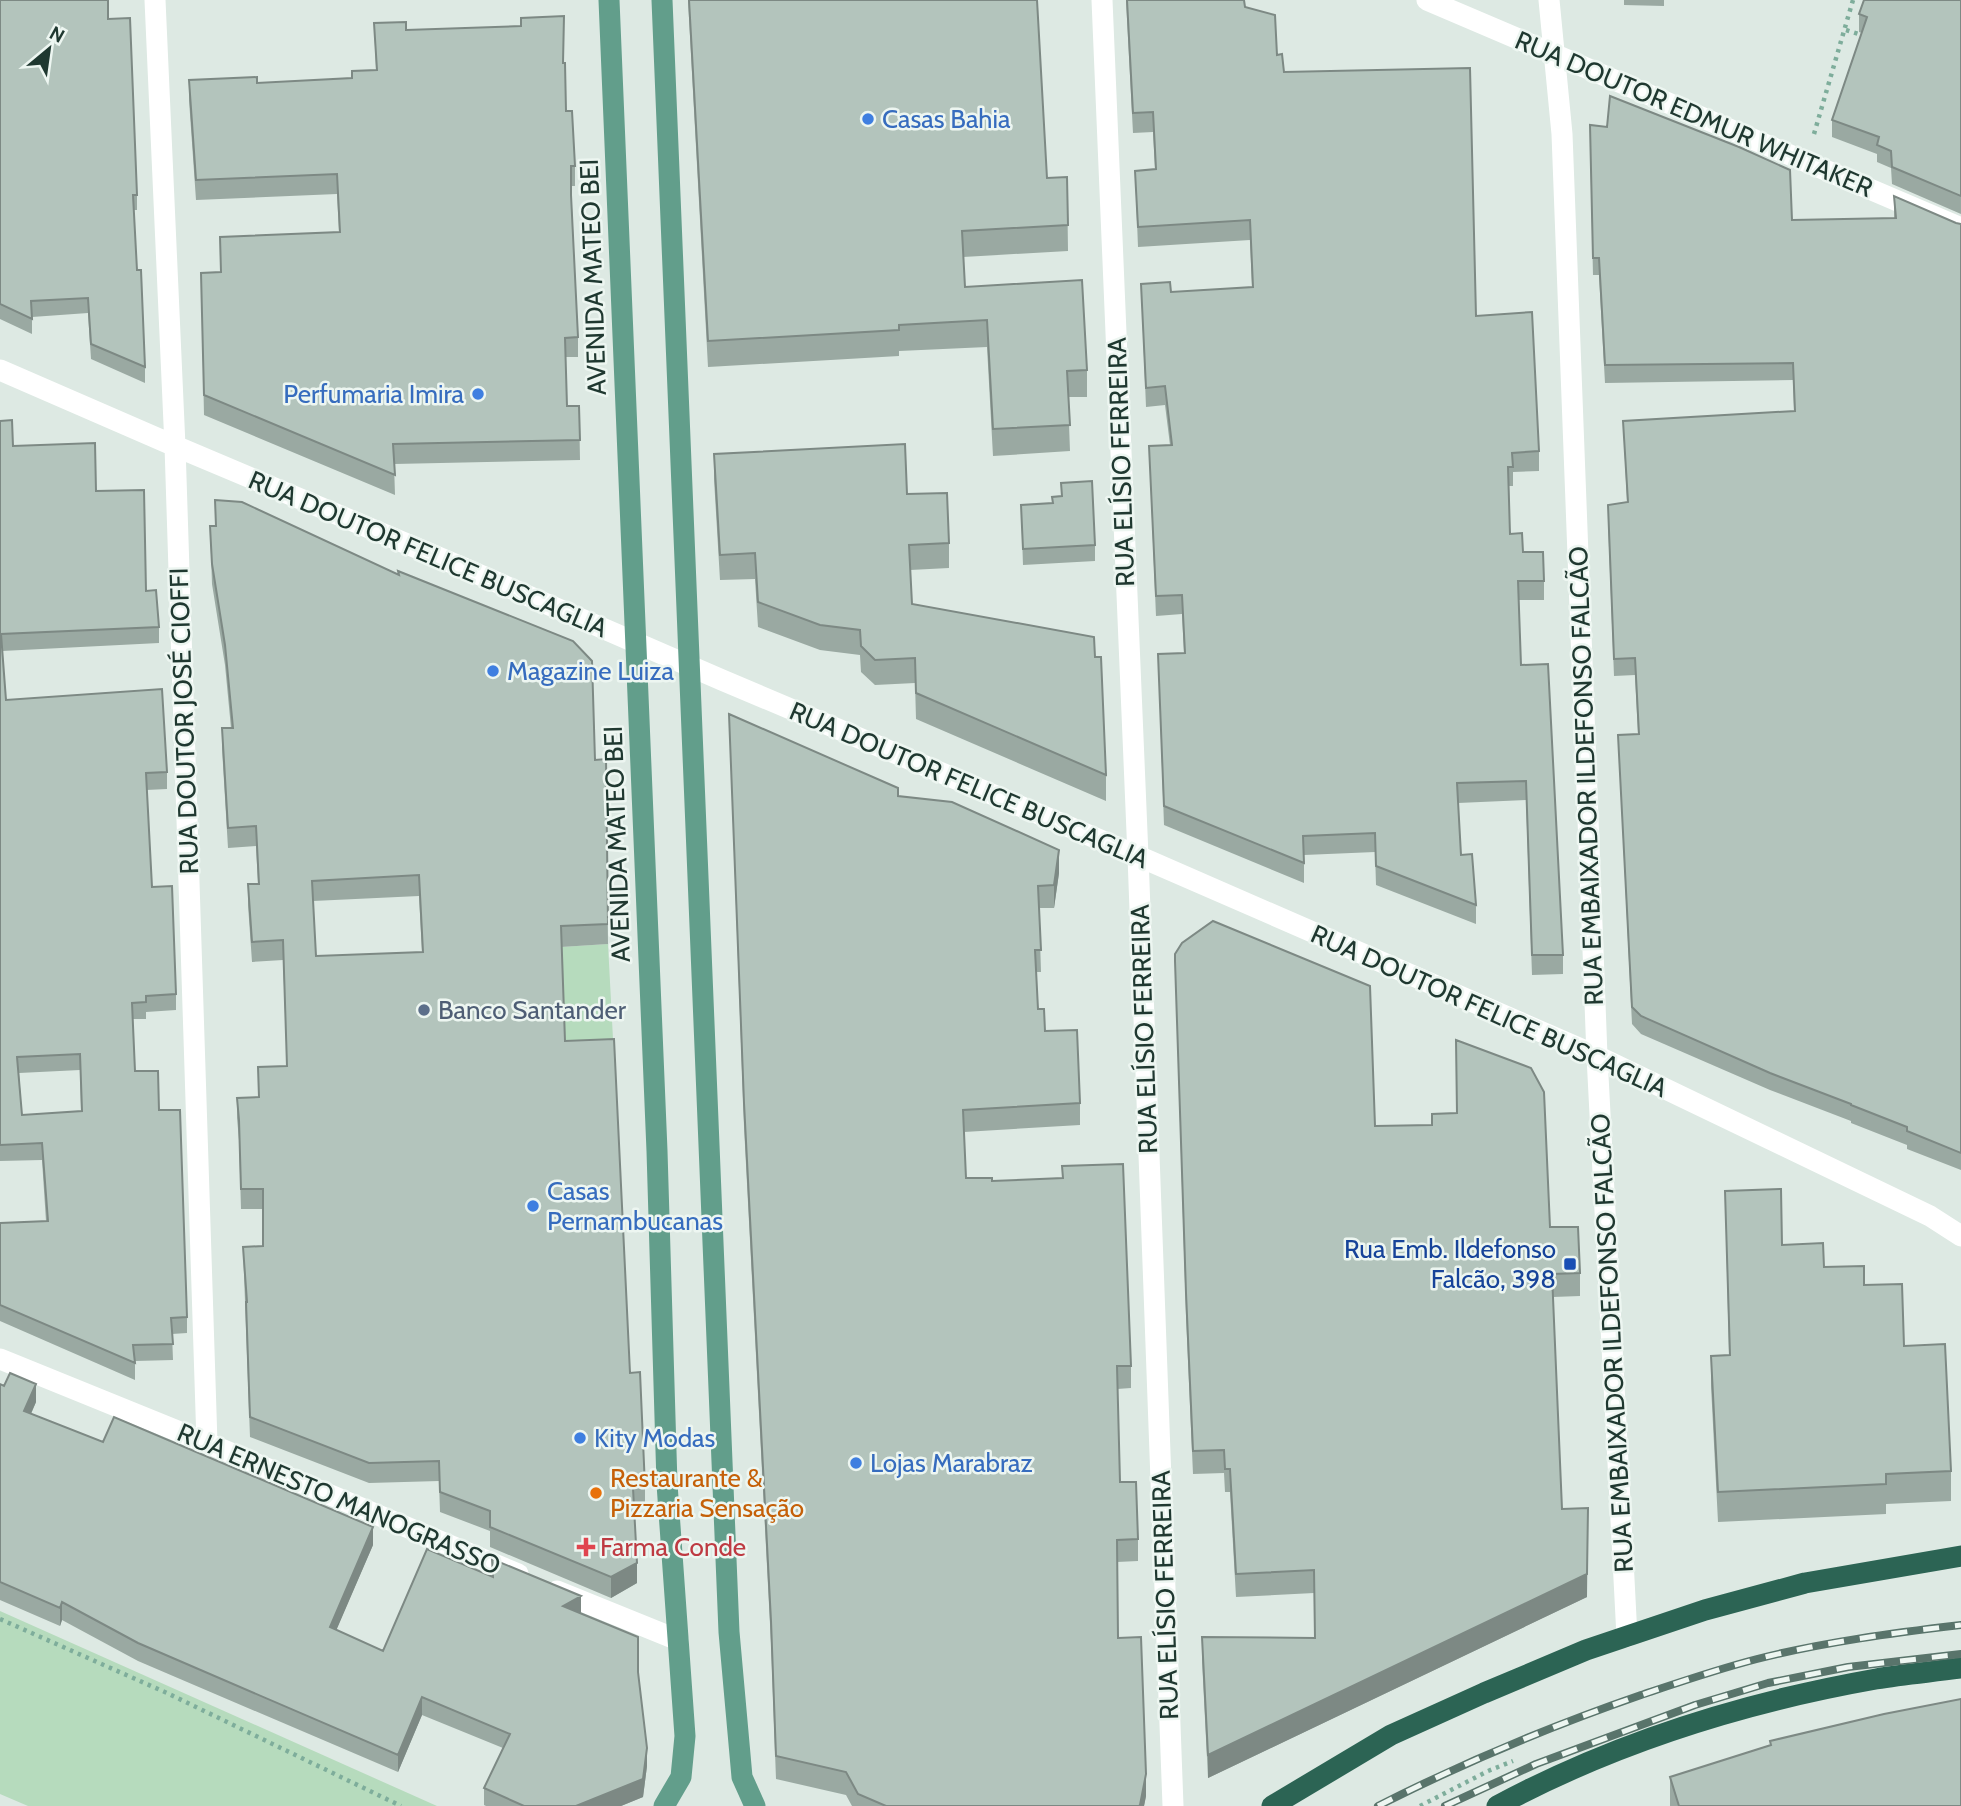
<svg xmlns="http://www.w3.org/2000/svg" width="1961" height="1806" font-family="Cabin,sans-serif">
  <rect width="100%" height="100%" fill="#dde9e3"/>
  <path fill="#b6dbbd" d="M608 944 613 1039 564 1042 561 947Z
    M0 1611 437 1806H28L0 1794Z"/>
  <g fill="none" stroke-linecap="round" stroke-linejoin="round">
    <path stroke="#7ead9b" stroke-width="4.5" stroke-dasharray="3.5 5" stroke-linecap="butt" d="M1846 30 1865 36
      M1814 134 1853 0
      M0 1619 167 1693 401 1806
      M1420 1806 1488 1771 1513 1761"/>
    <path stroke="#fff" stroke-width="21" d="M155 0 175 446 207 1443
      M1102 0 1138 856 1173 1806
      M1427 0 1961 228
      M1549 0 1562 134 1597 1056 1627 1637
      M0 370 175 446 464 568 722 680 1138 856 1597 1056 1930 1216 1961 1236
      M0 1359 207 1443 518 1574
      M557 1591 678 1640"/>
    <path stroke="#629e8b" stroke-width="21" d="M609 0 657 1151 667 1484 685 1736 681 1777 664 1806
      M662 0 729 1632 742 1777 755 1806"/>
    <path stroke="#2c6454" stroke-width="21" d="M1272 1806 1391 1735 1484 1693 1586 1650 1705 1610 1805 1583 1961 1556
      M1497 1806C1614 1743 1746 1702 1876 1679 1904 1674 1933 1672 1961 1668"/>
    <g stroke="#59746b" stroke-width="8">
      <path id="rail" d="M1378 1806C1463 1763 1551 1726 1641 1695 1680 1682 1718 1669 1757 1659 1824 1642 1893 1633 1961 1625
        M1445 1806 1536 1764 1695 1705 1768 1683 1848 1667 1961 1654"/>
    </g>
    <use href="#rail" stroke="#edf6f1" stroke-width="5" stroke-dasharray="16" stroke-linecap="butt"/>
  </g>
  <path fill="#9aa9a2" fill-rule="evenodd" d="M0 0 108 19 137 195V210H133L137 270 145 367V383L91 359 88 313 32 317V334L0 319Z
    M688 0H1037L1047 178 1067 177 1068 251 963 257 965 287 1087 370V397H1068L1070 451 993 456 987 347 899 351V356L708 367Z
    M1126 0H1244L1245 7 1277 55 1284 72 1476 316 1539 451V471L1513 472V486H1509L1510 534 1544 581V600H1519L1521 665 1563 955V974L1532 975 1526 800 1458 803 1461 855 1476 905V924L1376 885 1375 852 1304 855V883L1164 825 1158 654 1184 653 1182 614 1156 616 1149 446 1170 445 1165 405 1146 407 1141 284 1171 292 1252 287 1250 240 1138 247 1135 171 1155 169 1153 132 1133 133Z
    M1624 0H1664V6L1624 5Z
    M1961 0V214L1892 184 1891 168 1877 162V154L1832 137V120L1862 33 1859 32V14Z
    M374 23 563 63 566 111 575 166V186H571L578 337V357H565L567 406H579L580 460 394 464 395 495 204 415 201 273 220 272V237L339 232 337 194 196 200 189 100V80L257 83 352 78 376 70Z
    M1590 143 1792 220 1894 218V196L1956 223 1961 224V1170L1907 1149V1145L1851 1123V1121L1770 1090 1641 1034 1632 1024 1618 735 1638 734 1635 675 1614 676 1608 522V505L1627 502 1623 421 1794 411 1793 380 1605 383 1599 275H1593Z
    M0 421 13 446 96 491 146 591 159 627V643L2 651 6 700 167 772V789L146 790 152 887 176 994V1010L146 1012V1019H133L135 1071 159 1110 187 1317V1333L172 1334 173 1360 135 1361V1380L0 1321V1223L46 1221 42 1160 0 1161ZM80 1070 81 1111 22 1115 19 1073Z
    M714 454 907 494 949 543V568L910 570 912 604 1106 775V801L916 719 915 683 875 685 861 672 860 655 820 650 758 627 755 579 720 580 714 479Z
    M1061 483 1095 545V561L1023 565 1021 505 1052 503V497L1061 496Z
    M215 500 595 760 606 759 608 944 561 947 565 1041 630 1373 645 1487V1507L634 1508 637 1583 611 1598 490 1547V1531L440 1512 439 1481 369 1483 250 1437 243 1247 263 1246V1209H241L239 1140 237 1118V1098L258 1097V1067L287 1066 283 960 252 962 248 905V884H258L256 846 228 848 222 748V728H231L225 665 212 584 210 526H215ZM419 896 422 952 316 956 313 901Z
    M729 714 1059 873 1054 908H1039L1041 972H1036L1038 1009 1045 1031 1080 1103V1125L964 1132 966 1178 992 1181 1062 1178V1166L1131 1366V1388L1117 1389 1120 1482 1138 1539V1561L1117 1562 1118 1638 1146 1796 1144 1806H852L846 1795 776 1779 771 1643 744 1126Z
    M1175 961 1375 1126 1550 1227 1580 1273V1296L1553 1297 1562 1509 1587 1597 1208 1778 1202 1660V1637L1315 1638 1314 1593 1236 1597 1230 1492H1225L1224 1473 1193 1474 1186 1316Z
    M1725 1191 1782 1245 1824 1267 1864 1285 1904 1346 1951 1471V1501L1886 1504V1514L1718 1522 1711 1386V1356L1729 1355Z
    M0 1384 36 1402 31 1414 373 1545 336 1630 383 1651 492 1577V1559L581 1614 638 1672 647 1766 643 1797 621 1806H486L484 1805V1788L503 1748 422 1715 398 1772 138 1661 62 1620 60 1626 0 1600Z
    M1770 1741 1961 1806H1670V1777L1770 1745Z"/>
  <path fill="#7d8984" d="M1059 850V873L1054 908V885Z
    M36 1384V1402L24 1429V1411Z
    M1588 1508 1587 1597 1208 1778V1755Z
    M373 1527V1545L330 1645V1627Z
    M637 1563V1583L611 1598V1577Z
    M581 1596V1614L563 1606Z
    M62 1602V1620L60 1626V1608Z
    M422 1697V1715L398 1772V1755Z
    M647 1748V1766L643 1797 621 1806H576Z
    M1146 1774V1796L1144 1806H1139Z"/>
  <path fill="#b3c4bc" stroke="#7d8984" stroke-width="2" fill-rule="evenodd" d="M0 0H108V19L130 18 137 195H133L137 270H141L145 367 91 344 88 298 31 301 32 319 0 304Z
    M689 0H1037L1047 178 1067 177 1068 225 962 231 965 287 1082 280 1087 370 1067 371 1070 425 993 429 987 320 899 325V330L708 341Z
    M1127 0H1244L1245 7 1275 15 1277 55 1282 54 1284 72 1470 68 1476 316 1532 312 1539 451 1512 453 1513 467H1508L1510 534 1522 533 1523 552H1543L1544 581H1518L1521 665 1548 664 1563 955H1532L1526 781 1457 783 1461 855 1472 854 1476 905 1376 866 1375 833 1303 836 1304 863 1164 806 1158 654 1185 653 1182 595 1156 596 1149 446 1172 445 1165 386 1146 388 1141 284 1170 282 1171 292 1253 287 1250 220 1138 227 1135 171 1156 169 1153 112 1133 113Z
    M1864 0H1961V196L1892 167 1891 151 1877 145 1879 137 1832 120 1867 17 1859 14Z
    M564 16 563 63H565L566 111H572L575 166H571V195L578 337 565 338 567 406H579L580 440 393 444 395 475 204 395 201 273 221 272 220 237 340 232 337 174 196 180 189 80 257 77V83L352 78V71L377 70 374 23 406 22V30L521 26V18Z
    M1610 96 1739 147 1790 170 1792 220 1896 218 1894 196 1956 223 1961 224V1153L1907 1131V1127L1851 1105V1104L1770 1073 1641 1016 1632 1007 1618 735 1639 734 1635 658 1614 659 1608 505 1628 502 1623 421 1795 411 1793 363 1605 365 1599 258H1593L1590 125 1607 127Z
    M12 420 13 446 95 443 96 491 144 490 146 591 156 590 159 627 1 634 6 700 162 689 167 772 146 773 152 887 172 886 176 994 146 996V1002L132 1003 135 1071H158L159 1110H180L187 1317 171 1318 173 1344 133 1345 135 1363 0 1305V1223L48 1221 42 1143 0 1145V421ZM80 1054 82 1111 22 1115 17 1057Z
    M905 444 907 494 947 493 949 543 909 545 912 604 1094 637 1095 657H1101L1106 775 916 693 915 658 875 660 861 646 860 630 820 625 758 602 755 553 720 555 714 454Z
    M1092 481 1095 545 1023 549 1021 505 1053 503 1052 497 1062 496 1061 483Z
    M215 500 242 502 399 575 398 571 573 641 592 661 595 760 606 759 608 924 561 926 565 1041 614 1039 630 1373 640 1372 645 1487 633 1488 637 1563 611 1577 490 1527V1511L440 1492 439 1461 369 1463 250 1417 246 1302H247L243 1247 263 1246V1189H241L239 1120 237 1098 259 1097 258 1067 287 1066 283 940 252 942 248 884H259L256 826 228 828 222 728H233L225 645 212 564 210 526H216ZM419 875 423 952 316 956 312 881Z
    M729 714 898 788V796L952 802 1059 850 1054 885 1038 886 1041 950H1035L1038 1009H1044L1045 1031 1077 1030 1080 1103 963 1110 966 1178H992V1181L1063 1178 1062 1166 1123 1164 1131 1366H1117L1120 1482H1136L1138 1539 1117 1540 1118 1638 1141 1637 1146 1774 1140 1805 1139 1806H886L858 1794 846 1772 776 1756 771 1621 744 1103Z
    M1213 921 1370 986 1375 1126 1432 1125V1114L1457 1113 1456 1040 1531 1068 1544 1092 1550 1227H1578L1580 1273 1552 1274 1562 1509 1588 1508 1587 1574 1208 1755 1202 1637 1315 1638 1314 1570 1236 1574 1230 1469H1225L1224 1450 1193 1451 1186 1293 1175 961V954L1182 943Z
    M1781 1189 1782 1245 1823 1243 1824 1267 1864 1266V1285L1902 1284 1904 1346 1945 1344 1951 1471 1886 1474V1484L1718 1492 1711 1356 1730 1355 1725 1191Z
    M10 1373 36 1384 24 1411 103 1442 114 1417 373 1527 330 1627 383 1651 427 1549 493 1577 492 1559 581 1596 563 1606 638 1637V1672L647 1748 643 1779 576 1806H524L484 1788 510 1734 422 1697 398 1755 138 1643 62 1602 60 1608 0 1582V1384L4 1386Z
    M1961 1699V1806H1679L1670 1777 1771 1745 1770 1741 1884 1714Z"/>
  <g fill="#3f7fe0" stroke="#edf6f1" stroke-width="2.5">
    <circle cx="868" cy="119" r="7"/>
    <circle cx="478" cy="394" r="7"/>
    <circle cx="493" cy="671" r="7"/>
    <circle cx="533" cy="1206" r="7"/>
    <circle cx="580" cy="1438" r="7"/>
    <circle cx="856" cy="1463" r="7"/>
  </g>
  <circle fill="#5c6f8a" stroke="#edf6f1" stroke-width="2.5" cx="424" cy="1010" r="7"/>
  <rect fill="#1a4fb4" stroke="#edf6f1" stroke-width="2.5" x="1563" y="1257" width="14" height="14" rx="3.5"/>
  <circle fill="#e8710a" stroke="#edf6f1" stroke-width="2.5" cx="596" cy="1493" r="7"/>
  <path fill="#e0444e" stroke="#edf6f1" stroke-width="2.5" d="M582.5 1536.5h7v7h7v7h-7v7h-7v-7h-7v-7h7z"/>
  <g text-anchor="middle" stroke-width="5" stroke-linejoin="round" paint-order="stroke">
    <g font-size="26" fill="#1f3830" stroke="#edf6f1">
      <text transform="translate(1694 114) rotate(23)" y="9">RUA DOUTOR EDMUR WHITAKER</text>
      <text transform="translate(593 277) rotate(-92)" y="9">AVENIDA MATEO BEI</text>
      <text transform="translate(1121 462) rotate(-92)" y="9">RUA ELÍSIO FERREIRA</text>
      <text transform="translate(428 554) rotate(23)" y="9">RUA DOUTOR FELICE BUSCAGLIA</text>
      <text transform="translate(184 721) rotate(-92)" y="9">RUA DOUTOR JOSÉ CIOFFI</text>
      <text transform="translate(1586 776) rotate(-92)" y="9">RUA EMBAIXADOR ILDEFONSO FALCÃO</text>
      <text transform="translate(969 785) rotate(23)" y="9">RUA DOUTOR FELICE BUSCAGLIA</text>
      <text transform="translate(617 844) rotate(-92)" y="9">AVENIDA MATEO BEI</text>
      <text transform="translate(1489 1011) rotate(24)" y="9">RUA DOUTOR FELICE BUSCAGLIA</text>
      <text transform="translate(1144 1029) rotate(-92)" y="9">RUA ELÍSIO FERREIRA</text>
      <text transform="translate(1612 1343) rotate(-93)" y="9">RUA EMBAIXADOR ILDEFONSO FALCÃO</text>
      <text transform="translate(339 1499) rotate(23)" y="9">RUA ERNESTO MANOGRASSO</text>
      <text transform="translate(1165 1595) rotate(-92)" y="9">RUA ELÍSIO FERREIRA</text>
    </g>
    <g font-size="26" fill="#366cbe" stroke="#edf6f1" text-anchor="start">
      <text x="882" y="128">Casas Bahia</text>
      <text x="464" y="403" text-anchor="end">Perfumaria Imira</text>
      <text x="507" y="680">Magazine Luiza</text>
      <text x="547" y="1200">Casas<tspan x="547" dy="30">Pernambucanas</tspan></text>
      <text x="594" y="1447">Kity Modas</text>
      <text x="870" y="1472">Lojas Marabraz</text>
    </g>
    <g font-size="26" fill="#4e5e75" stroke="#edf6f1" text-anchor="start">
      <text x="438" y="1019">Banco Santander</text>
    </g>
    <g font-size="26" fill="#164399" stroke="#edf6f1" text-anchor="end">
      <text x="1556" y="1258">Rua Emb. Ildefonso<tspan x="1556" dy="30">Falcão, 398</tspan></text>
    </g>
    <g font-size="26" fill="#c56008" stroke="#edf6f1" text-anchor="start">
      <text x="610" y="1487">Restaurante &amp;<tspan x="610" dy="30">Pizzaria Sensação</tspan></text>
    </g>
    <g font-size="26" fill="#be3a42" stroke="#edf6f1" text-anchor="start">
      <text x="600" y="1556">Farma Conde</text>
    </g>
  </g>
  <g transform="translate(49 49) rotate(29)" stroke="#edf6f1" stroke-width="5" paint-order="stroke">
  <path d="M0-5L12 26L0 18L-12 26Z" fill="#1f3830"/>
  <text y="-10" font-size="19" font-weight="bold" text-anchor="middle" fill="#1f3830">N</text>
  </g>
</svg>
